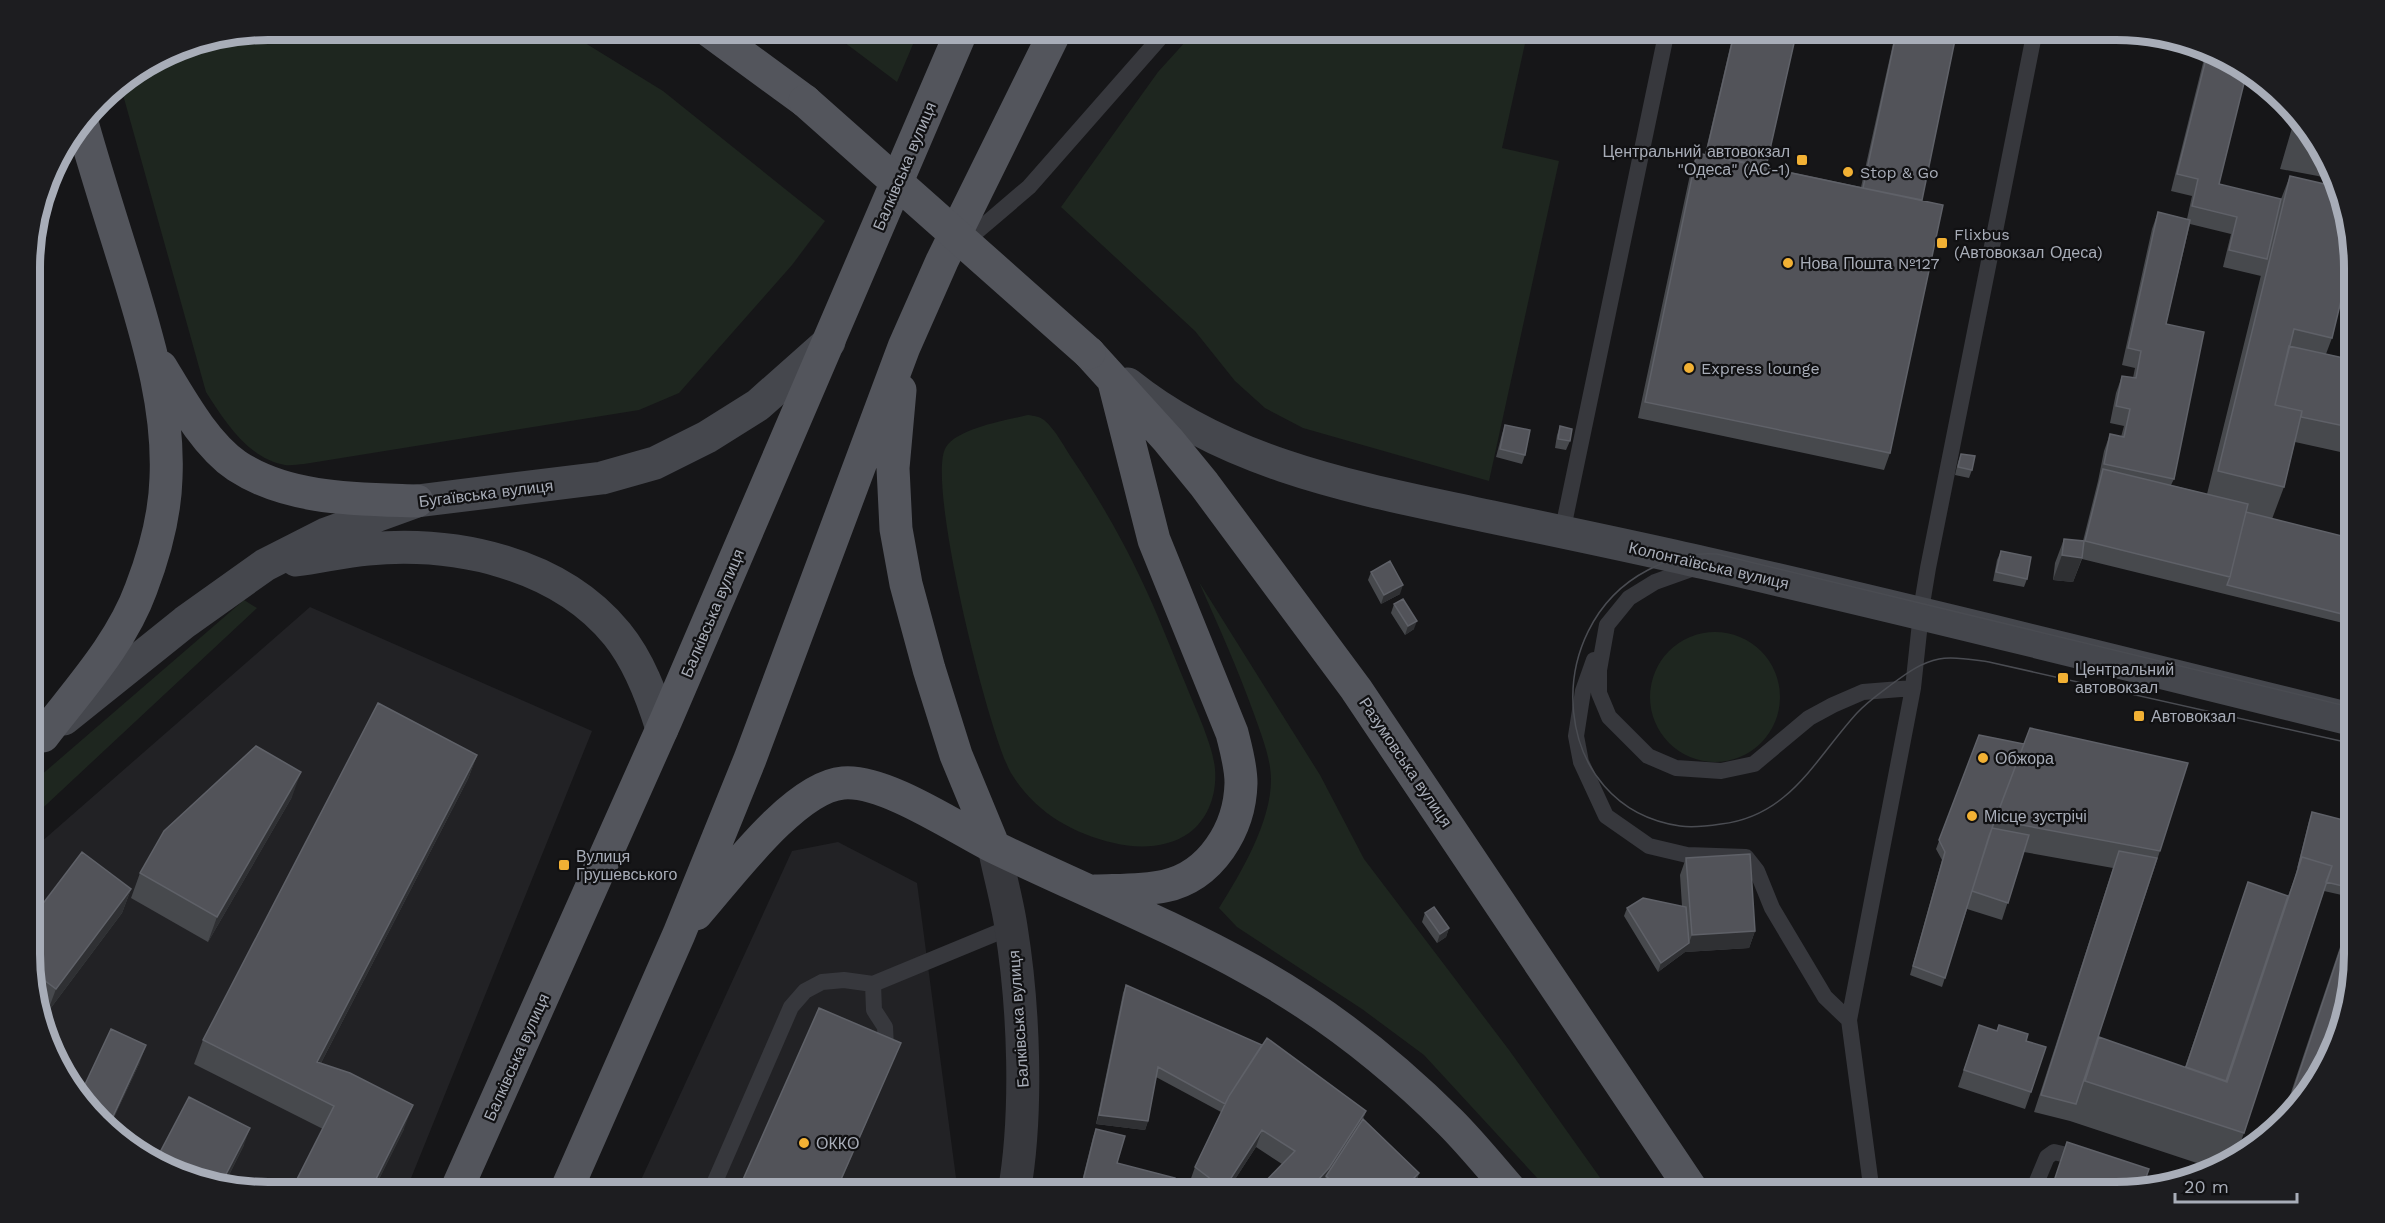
<svg xmlns="http://www.w3.org/2000/svg" width="2385" height="1223" font-family="'Work Sans',sans-serif">
  <rect width="100%" height="100%" fill="#161618"/>
  <path fill="#222225" d="M310 607 592 731 405 1193H269L163 1168 112 1134 70 1087 32 986V850Z
    M838 842 917 883 958 1193H635L792 851Z"/>
  <path fill="#1e261f" d="M269 30H564L663 91 825 221 792 265 679 393 639 410 304 464C298 464 291 466 285 465 248 459 224 420 206 392L120 84 178 48Z
    M828 30H919L897 82Z
    M1196 30H1528L1502 148 1559 161 1489 481 1303 428 1265 408 1235 381 1195 331 1061 207 1158 72Z
    M1028 415C1034 416 1039 416 1044 420 1056 430 1064 447 1073 460 1098 497 1121 537 1140 577 1157 612 1171 649 1186 685 1195 708 1213 745 1215 769 1217 793 1209 818 1189 833 1168 848 1138 849 1114 843 1071 833 1034 811 1011 773 989 735 925 480 946 447 958 428 1007 420 1028 415Z
    M1199 582 1320 775 1364 859 1509 1050 1611 1193H1551L1424 1055 1362 1009 1237 927 1219 908C1241 873 1271 822 1271 780 1271 758 1261 734 1254 714 1238 669 1218 625 1199 582Z
    M244 600 257 608 32 818V783Z
    M1650 697a65 65 0 1 1 130 0a65 65 0 1 1-130 0Z"/>
  <g fill="none" stroke-linecap="round" stroke-linejoin="round">
    <path stroke="#37383d" stroke-width="16" d="M961 245 1029 187 1167 30
      M1562 533 1667 30
      M1697 567 1655 582 1629 598 1607 625 1599 670V693L1609 717 1648 756 1676 768 1721 771 1754 764 1809 718 1833 705 1863 692 1913 688
      M1594 660 1583 691 1576 736 1581 762 1606 816 1649 846 1687 855 1746 857 1757 871 1772 908 1825 997 1849 1020
      M873 984 874 1010 885 1027 886 1047
      M2124 1174 2145 1183 2147 1190
      M710 1193 791 1007 805 991 822 982 844 980 873 984 1011 927
      M1872 1193 1849 1020 1913 688 1922 604 1928 568 2035 30
      M2032 1193 2047 1157 2054 1152 2083 1159"/>
    <path stroke="#37383d" stroke-width="33" d="M994 847C999 873 1007 900 1011 927 1024 1008 1028 1113 1014 1193"/>
    <path stroke="#45474d" stroke-width="33" d="M1128 384C1221 459 1340 485 1454 509 1538 527 1622 544 1705 563 1922 612 2138 667 2354 720
      M296 560C320 557 344 551 368 549 457 541 559 563 617 634 639 661 652 696 662 729
      M64 719 185 622 265 565 326 534 417 501 602 478 655 463 707 437 758 405 829 342"/>
    <path stroke="#53555c" stroke-width="33" d="M708 30 805 101
      M1089 353 1168 440 1204 484 1356 689 1694 1193
      M161 367C181 400 205 444 237 466 289 500 357 499 417 501
      M900 390 893 468 896 529 906 584 929 669 956 755 994 847
      M43 736C78 690 121 644 141 589 154 555 165 515 166 478 169 411 150 346 131 283 115 231 98 179 83 126
      M1095 891C1118 890 1142 891 1165 886 1211 876 1240 829 1241 783 1241 766 1236 749 1232 733L1154 540 1114 382
      M696 914C728 878 794 787 843 783 884 779 956 828 994 847 1079 888 1168 924 1251 970 1323 1010 1392 1064 1450 1122 1472 1144 1492 1169 1513 1193
      M455 1193 666 720 962 30
      M565 1193 679 934 750 759 904 347 942 261 1056 30"/>
    <path stroke="#4a4c52" stroke-width="1.5" d="M2354 708 1717 554C1692 552 1671 558 1648 570 1538 627 1549 807 1680 826 1694 828 1708 826 1721 824 1790 816 1815 759 1857 713 1867 702 1880 693 1892 684 1907 673 1920 663 1939 659 1955 656 1973 660 1989 662L2354 744"/>
    <path stroke="#53555c" stroke-width="33" d="M805 101 1089 353"/>
  </g>
  <path fill="#47494d" fill-rule="evenodd" d="M1734 30H1797L1766 167 1861 187 1896 30H1956L1922 200 1890 453 1884 470 1638 418 1691 170 1697 153 1705 154Z
    M2206 51 2222 55 2219 184 2281 199 2290 176 2353 238V277L2347 276 2332 338 2326 354 2353 360 2354 455 2295 442 2284 487 2272 519 2350 616 2347 624 2082 559 2073 582 2053 580 2055 563 2064 539 2083 541 2098 481 2104 451 2110 434 2121 437 2124 426 2110 423 2116 393 2122 376 2133 378 2135 368 2122 365 2152 229 2158 212 2187 219 2192 196 2171 191ZM2190 224 2231 234 2223 267 2261 276V275L2207 494 2171 485 2174 479 2166 324Z
    M2296 114 2315 136 2331 180 2318 176 2280 169Z
    M1505 425 1525 455 1522 464 1496 457 1502 434Z
    M1560 426 1570 441 1566 450 1555 448 1557 435Z
    M1961 454 1972 470 1969 478 1955 475 1958 462Z
    M2001 551 2027 579 2024 587 1993 581 1997 560Z
    M1371 572 1400 594 1381 604 1368 580Z
    M1394 604 1414 629 1405 635 1391 613Z
    M1979 735 2160 851 2089 1065 2185 1067 2248 882 2288 896 2295 877 2309 821 2312 812 2355 823V898L2324 891 2244 1133 2234 1160 2215 1169 2070 1121 2034 1112 2113 868 2024 852 2002 920 1967 909 1942 987 1910 975 1942 860 1936 849Z
    M477 755 468 779 321 1063 404 1129 372 1193H290L323 1129 194 1064 203 1040Z
    M292 797 208 942 131 898 140 873Z
    M1686 858 1755 931 1749 948 1685 952 1658 972 1624 916 1627 908 1682 906 1680 875Z
    M131 889 122 913 47 1013 41 1009 32 986V918Z
    M2355 905 2295 1112 2280 1125 2342 941Z
    M1425 913 1449 928 1446 937 1437 943 1422 922Z
    M1126 985 1366 1111 1363 1119 1419 1173 1416 1182 1405 1193H1330V1191L1323 1185 1316 1193H1254L1282 1164 1256 1147 1226 1193H1201L1189 1184 1195 1167 1221 1112 1156 1077 1148 1121 1145 1130 1096 1124 1123 993Z
    M2026 1041 2031 1092 2025 1109 1958 1087 1973 1042Z
    M140 1062 108 1130 79 1097Z
    M1096 1129 1117 1163 1171 1193H1079L1093 1137Z
    M244 1145 225 1183 163 1168 155 1163 156 1160Z"/>
  <path fill="#2f3033" d="M2062 555 2082 558 2073 582 2053 580Z
    M1403 585 1400 594 1381 604 1384 595Z
    M1417 621 1414 629 1405 635 1408 626Z
    M477 755 468 779 309 1086 317 1062Z
    M301 772 292 797 208 942 217 917Z
    M131 889 122 913 47 1013 56 989Z
    M1449 928 1446 937 1437 943 1440 934Z
    M1755 931 1749 948 1685 952 1658 972 1661 963 1689 943 1692 935Z
    M901 1043 836 1193H835Z
    M146 1045 140 1062 108 1130V1129L110 1123Z
    M413 1105 404 1129 372 1193H369Z
    M1366 1111 1360 1128 1326 1176 1323 1185 1316 1193H1306Z
    M1099 1115 1148 1121 1145 1130 1096 1124Z
    M250 1128 244 1145 225 1183 222 1182Z
    M1262 1130 1256 1147 1226 1193H1222L1224 1189Z
    M1419 1173 1416 1182 1405 1193H1399Z"/>
  <path fill="#525359" stroke="#5f6168" stroke-width="1.5" d="M1735 30H1797L1766 167 1706 154Z
    M1897 30H1956L1955 40 1922 200 1863 188Z
    M2208 51 2222 55 2247 71 2219 184 2281 199 2267 259 2229 250 2237 217 2192 206 2198 179 2177 174Z
    M2298 117 2310 131 2295 128Z
    M1697 153 1943 205 1890 453 1645 402Z
    M2290 176 2333 186 2353 238V251L2332 338 2294 329 2275 405 2302 411 2284 487 2218 471Z
    M2158 212 2190 220 2166 324 2204 332 2174 479 2104 464 2110 434 2124 437 2130 409 2116 406 2122 376 2136 378 2141 351 2128 348Z
    M2289 346 2353 360 2354 428 2301 417 2302 411 2275 405Z
    M1505 425 1530 430 1525 455 1500 449Z
    M1560 426 1572 429 1570 441 1558 439Z
    M1961 454 1975 456 1972 470 1958 467Z
    M2103 469 2248 504 2230 577 2085 541Z
    M2246 512 2354 539V600L2350 616 2227 585 2230 577Z
    M2064 539 2084 541 2082 558 2062 555Z
    M2001 551 2031 557 2027 579 1996 572Z
    M1390 561 1403 585 1384 595 1371 572Z
    M1403 599 1417 621 1408 626 1394 604Z
    M378 703 477 755 317 1062 350 1073 413 1105 369 1193H290L334 1106 203 1040Z
    M2030 728 2188 763 2160 851 1995 820Z
    M1979 735 2024 744 1989 836 1945 978 1913 966 1945 852 1939 840Z
    M256 746 301 772 217 917 140 873 164 831Z
    M2312 812 2355 823V889L2326 882 2332 866 2302 857 2298 868Z
    M1992 828 2029 835 2008 903 1972 891Z
    M2119 851 2157 858 2076 1104 2041 1095Z
    M82 852 131 889 56 989 32 971V918Z
    M1750 854 1755 931 1692 935 1686 858Z
    M2302 857 2332 866 2244 1133 2085 1081 2099 1037 2227 1082Z
    M2248 882 2288 896 2226 1081 2186 1067Z
    M1643 898 1686 907 1689 943 1661 963 1627 908Z
    M2355 906V954L2330 1060 2295 1112 2282 1124Z
    M1434 907 1449 928 1440 934 1425 913Z
    M1126 985 1262 1045 1229 1096 1225 1104 1158 1067 1148 1121 1099 1115Z
    M819 1008 901 1043 835 1193H737Z
    M1979 1025 1997 1031 1999 1025 2028 1034 2026 1041 2046 1047 2031 1092 1964 1070Z
    M111 1029 146 1045 110 1123 96 1116 79 1097Z
    M1267 1038 1366 1111 1329 1168 1306 1193H1254L1295 1151 1262 1130 1224 1189 1195 1167 1229 1096Z
    M189 1097 250 1128 222 1182 180 1172 156 1160Z
    M1363 1119 1419 1173 1399 1193H1332L1330 1192 1335 1184 1326 1176Z
    M1096 1129 1125 1136 1117 1163 1175 1178 1171 1193H1080Z
    M2067 1142 2149 1169 2141 1191 2131 1192 2050 1193Z
    M1429 1187 1434 1193H1423Z"/>
  <g fill="#f2b134" stroke="#111113" stroke-width="2">
    <rect x="1796" y="154" width="12" height="12" rx="3"/>
    <circle cx="1848" cy="172" r="6"/>
    <rect x="1936" y="237" width="12" height="12" rx="3"/>
    <circle cx="1788" cy="263" r="6"/>
    <circle cx="1689" cy="368" r="6"/>
    <rect x="2057" y="672" width="12" height="12" rx="3"/>
    <rect x="2133" y="710" width="12" height="12" rx="3"/>
    <circle cx="1983" cy="758" r="6"/>
    <circle cx="1972" cy="816" r="6"/>
    <rect x="558" y="859" width="12" height="12" rx="3"/>
    <circle cx="804" cy="1143" r="6"/>
  </g>
  <g text-anchor="middle" stroke-width="4.5" stroke-linejoin="round" paint-order="stroke">
    <g font-size="16" fill="#a8adb8" stroke="#111113" text-anchor="start">
      <text x="1790" y="157" text-anchor="end">Центральний автовокзал<tspan x="1790" dy="18">"Одеса" (АС-1)</tspan></text>
      <text x="1860" y="178">Stop &amp; Go</text>
      <text x="1954" y="240">Flixbus<tspan x="1954" dy="18">(Автовокзал Одеса)</tspan></text>
      <text x="1800" y="269">Нова Пошта №127</text>
      <text x="1701" y="374">Express lounge</text>
      <text x="2075" y="675">Центральний<tspan x="2075" dy="18">автовокзал</tspan></text>
      <text x="2151" y="722">Автовокзал</text>
      <text x="1995" y="764">Обжора</text>
      <text x="1984" y="822">Місце зустрічі</text>
      <text x="576" y="862">Вулиця<tspan x="576" dy="18">Грушевського</tspan></text>
      <text x="816" y="1149">ОККО</text>
    </g>
    <g font-size="16" fill="#a8adb8" stroke="#111113">
      <text transform="translate(904 166) rotate(-67)" y="6">Балківська вулиця</text>
      <text transform="translate(486 493) rotate(-7)" y="6">Бугаївська вулиця</text>
      <text transform="translate(1709 565) rotate(13)" y="6">Колонтаївська вулиця</text>
      <text transform="translate(712 613) rotate(-67)" y="6">Балківська вулиця</text>
      <text transform="translate(1406 762) rotate(56)" y="6">Разумовська вулиця</text>
      <text transform="translate(1018 1019) rotate(-94)" y="6">Балківська вулиця</text>
      <text transform="translate(516 1057) rotate(-66)" y="6">Балківська вулиця</text>
    </g>
  </g>
  <path d="M0 0H2385V1223H0ZM268 40H2116A228 228 0 0 1 2344 268V954A228 228 0 0 1 2116 1182H268A228 228 0 0 1 40 954V268A228 228 0 0 1 268 40Z" fill="#1d1d20" fill-rule="evenodd"/>
  <path fill="none" stroke="#a8adb8" stroke-width="8" d="M268 40H2116A228 228 0 0 1 2344 268V954A228 228 0 0 1 2116 1182H268A228 228 0 0 1 40 954V268A228 228 0 0 1 268 40Z"/>
  <path d="M2175 1193v9h122v-9" fill="none" stroke="#a8adb8" stroke-width="3"/>
  <text x="2184" y="1193" font-size="18" fill="#a8adb8" stroke="#111113" stroke-width="4.5" paint-order="stroke">20 m</text>
</svg>
